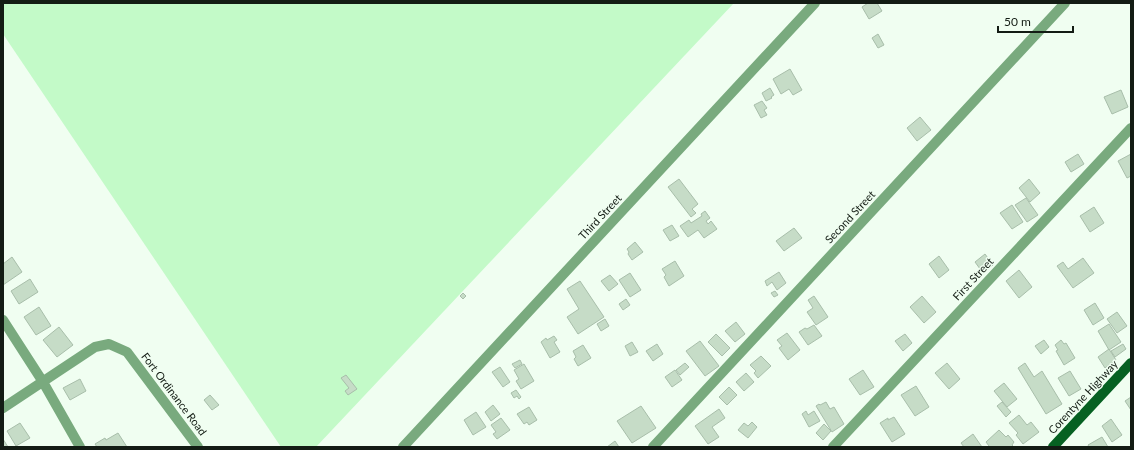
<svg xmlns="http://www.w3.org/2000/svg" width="1134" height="450" font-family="Lato,sans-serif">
  <rect width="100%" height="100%" fill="#f0fef1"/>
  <path fill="#c3fac8" d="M3 3H734L316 447H281L3 34Z"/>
  <path fill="#c6dcc7" stroke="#a8beaa" d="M868 3H877L882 11 869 19 862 7Z
    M878 34 884 45 878 48 872 38Z
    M790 69 802 90 793 95 789 89 781 94 773 79Z
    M770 88 774 95 771 97 772 98 766 101 762 93Z
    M1121 90 1128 107 1112 114 1104 97Z
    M762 101 767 108 764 110 767 115 761 118 754 105Z
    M920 117 931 130 917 141 907 128Z
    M1078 154 1084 164 1071 172 1065 162Z
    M1131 154V176L1127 178 1118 161Z
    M679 179 698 204 692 209 696 213 691 217 668 187Z
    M1029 179 1040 193 1030 202 1019 188Z
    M1026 198 1038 215 1027 222 1015 205Z
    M1012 205 1023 222 1012 229 1000 213Z
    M1094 207 1104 223 1090 232 1080 216Z
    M705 211 710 218 706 221 708 224 711 221 717 229 704 238 698 230 688 237 680 226 689 220 691 223 702 216 701 214Z
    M672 225 679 236 670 241 663 230Z
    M794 228 802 238 784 251 776 241Z
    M635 242 643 252 632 260 628 254 629 252 627 249Z
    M985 254 993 265 983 273 975 262Z
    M939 256 949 270 939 278 929 264Z
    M12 257 22 272 3 285V264Z
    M1083 258 1094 273 1073 288 1057 266 1063 262 1068 269Z
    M675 261 684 276 669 286 664 277 666 275 662 269Z
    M1019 270 1032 287 1019 298 1006 281Z
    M779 272 786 283 777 290 772 282 767 286 765 281Z
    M630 273 641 290 630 297 619 280Z
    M610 275 618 284 609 291 601 281Z
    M30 279 38 292 19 304 11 291Z
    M580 281 604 317 578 334 567 317 579 309 567 289Z
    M775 291 778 295 774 297 771 293Z
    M463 293 466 296 463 299 460 296Z
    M814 296 828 317 816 325 807 312 813 308 808 300Z
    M922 296 936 312 924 323 910 307Z
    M626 299 630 305 623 310 619 304Z
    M1095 303 1104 318 1093 325 1084 310Z
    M39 307 51 326 36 335 24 317Z
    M1117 312 1127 326 1117 333 1107 319Z
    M605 319 609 326 601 331 597 324Z
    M736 322 745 334 735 342 725 331Z
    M1109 324 1121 342 1109 350 1098 331Z
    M814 325 822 336 808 345 799 332 805 328 807 329Z
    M59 327 73 345 57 357 43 340Z
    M787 333 800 350 788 360 779 348 782 346 777 340Z
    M716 334 730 348 722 356 708 342Z
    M905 334 912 343 903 351 895 341Z
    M554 336 557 340 554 342 560 352 550 358 541 342 546 338 547 340Z
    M1044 340 1049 347 1041 354 1035 346Z
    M1061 340 1064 344 1066 343 1075 358 1064 365 1056 351 1058 350 1055 345Z
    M700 341 719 366 705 376 686 351Z
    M632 342 638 352 630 356 625 346Z
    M657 344 663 354 653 361 646 351Z
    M1123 344 1126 349 1115 357 1111 351Z
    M583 345 591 358 578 366 574 359 576 357 573 351Z
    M1109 349 1116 360 1105 368 1098 357Z
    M761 356 771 366 758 378 754 373 756 371 750 365Z
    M520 360 522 364 515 368 512 364Z
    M685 363 689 367 680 375 676 370Z
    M947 363 960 379 949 389 935 373Z
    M1025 363 1034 377 1042 371 1062 404 1046 414 1018 368Z
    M524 364 534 381 521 389 516 381 519 379 514 370Z
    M500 367 510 382 503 387 492 372Z
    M675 370 682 380 672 387 665 377Z
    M863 370 874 387 860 395 849 379Z
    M1070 371 1081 389 1069 396 1058 378Z
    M746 373 754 382 744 391 736 382Z
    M346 375 357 389 348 395 345 391 349 388 341 378Z
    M80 379 86 391 70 400 63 388Z
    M1004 383 1017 399 1007 407 994 391Z
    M916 386 929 407 915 416 901 395Z
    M729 387 737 395 727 405 719 397Z
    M516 390 521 397 519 399 517 396 514 398 511 393Z
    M210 395 219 405 212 410 204 400Z
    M1131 397V410L1125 401Z
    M826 402 830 409 834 407 844 424 832 432 816 406 819 404 820 405Z
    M1002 402 1011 412 1006 417 997 406Z
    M493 405 500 414 491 421 485 412Z
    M641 406 656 428 632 443 617 421Z
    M529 407 537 420 529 425 527 422 524 424 517 414Z
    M719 409 725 418 712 427 719 437 708 444 695 426Z
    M806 411 808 415 814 411 820 421 809 427 802 414Z
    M476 412 486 427 473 435 464 420Z
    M1019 415 1027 425 1031 422 1039 432 1023 444 1016 435 1018 433 1009 423Z
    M894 417 905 434 892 442 880 423 888 418V420Z
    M501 418 510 430 497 439 493 434 496 432 491 425Z
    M1111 419 1122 435 1112 442 1102 426Z
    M752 422 757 427 748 438 738 430 744 423 748 426Z
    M20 423 30 438 16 446 7 431Z
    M824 424 831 431 823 440 816 433Z
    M999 430 1006 437 1008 435 1014 442 1012 445 1014 447H988L989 446 986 442Z
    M118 433 127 447H97L95 444 105 438 106 440Z
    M973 434 982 447H964L961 443Z
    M1102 437 1108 447H1089L1088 445Z
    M3 439 8 447H3Z
    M615 441 619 447H607Z"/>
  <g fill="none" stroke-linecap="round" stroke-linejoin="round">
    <path stroke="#79aa7e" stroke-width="10" d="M3 320 43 382 80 447
      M3 408 95 347 109 344 127 352 198 447
      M403 447 815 3
      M653 447 1065 3
      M833 447 1131 128"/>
    <path stroke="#066122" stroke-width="10" d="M1053 447 1131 363"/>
  </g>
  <g text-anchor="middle" stroke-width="3" stroke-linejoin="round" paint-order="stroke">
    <g font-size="11" fill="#131c14" stroke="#f0fef1">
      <text transform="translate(600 217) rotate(-47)" y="4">Third Street</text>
      <text transform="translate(850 217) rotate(-47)" y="4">Second Street</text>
      <text transform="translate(973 279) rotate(-47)" y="4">First Street</text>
      <text transform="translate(174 394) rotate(53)" y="4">Fort Ordinance Road</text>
      <text transform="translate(1083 397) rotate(-47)" y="4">Corentyne Highway</text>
    </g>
  </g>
  <rect width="1134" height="450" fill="none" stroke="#131c14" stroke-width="8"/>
  <path d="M998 26v6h75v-6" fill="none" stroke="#131c14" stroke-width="2"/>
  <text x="1004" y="26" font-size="12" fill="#131c14" stroke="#f0fef1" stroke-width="3" paint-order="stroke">50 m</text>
</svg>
